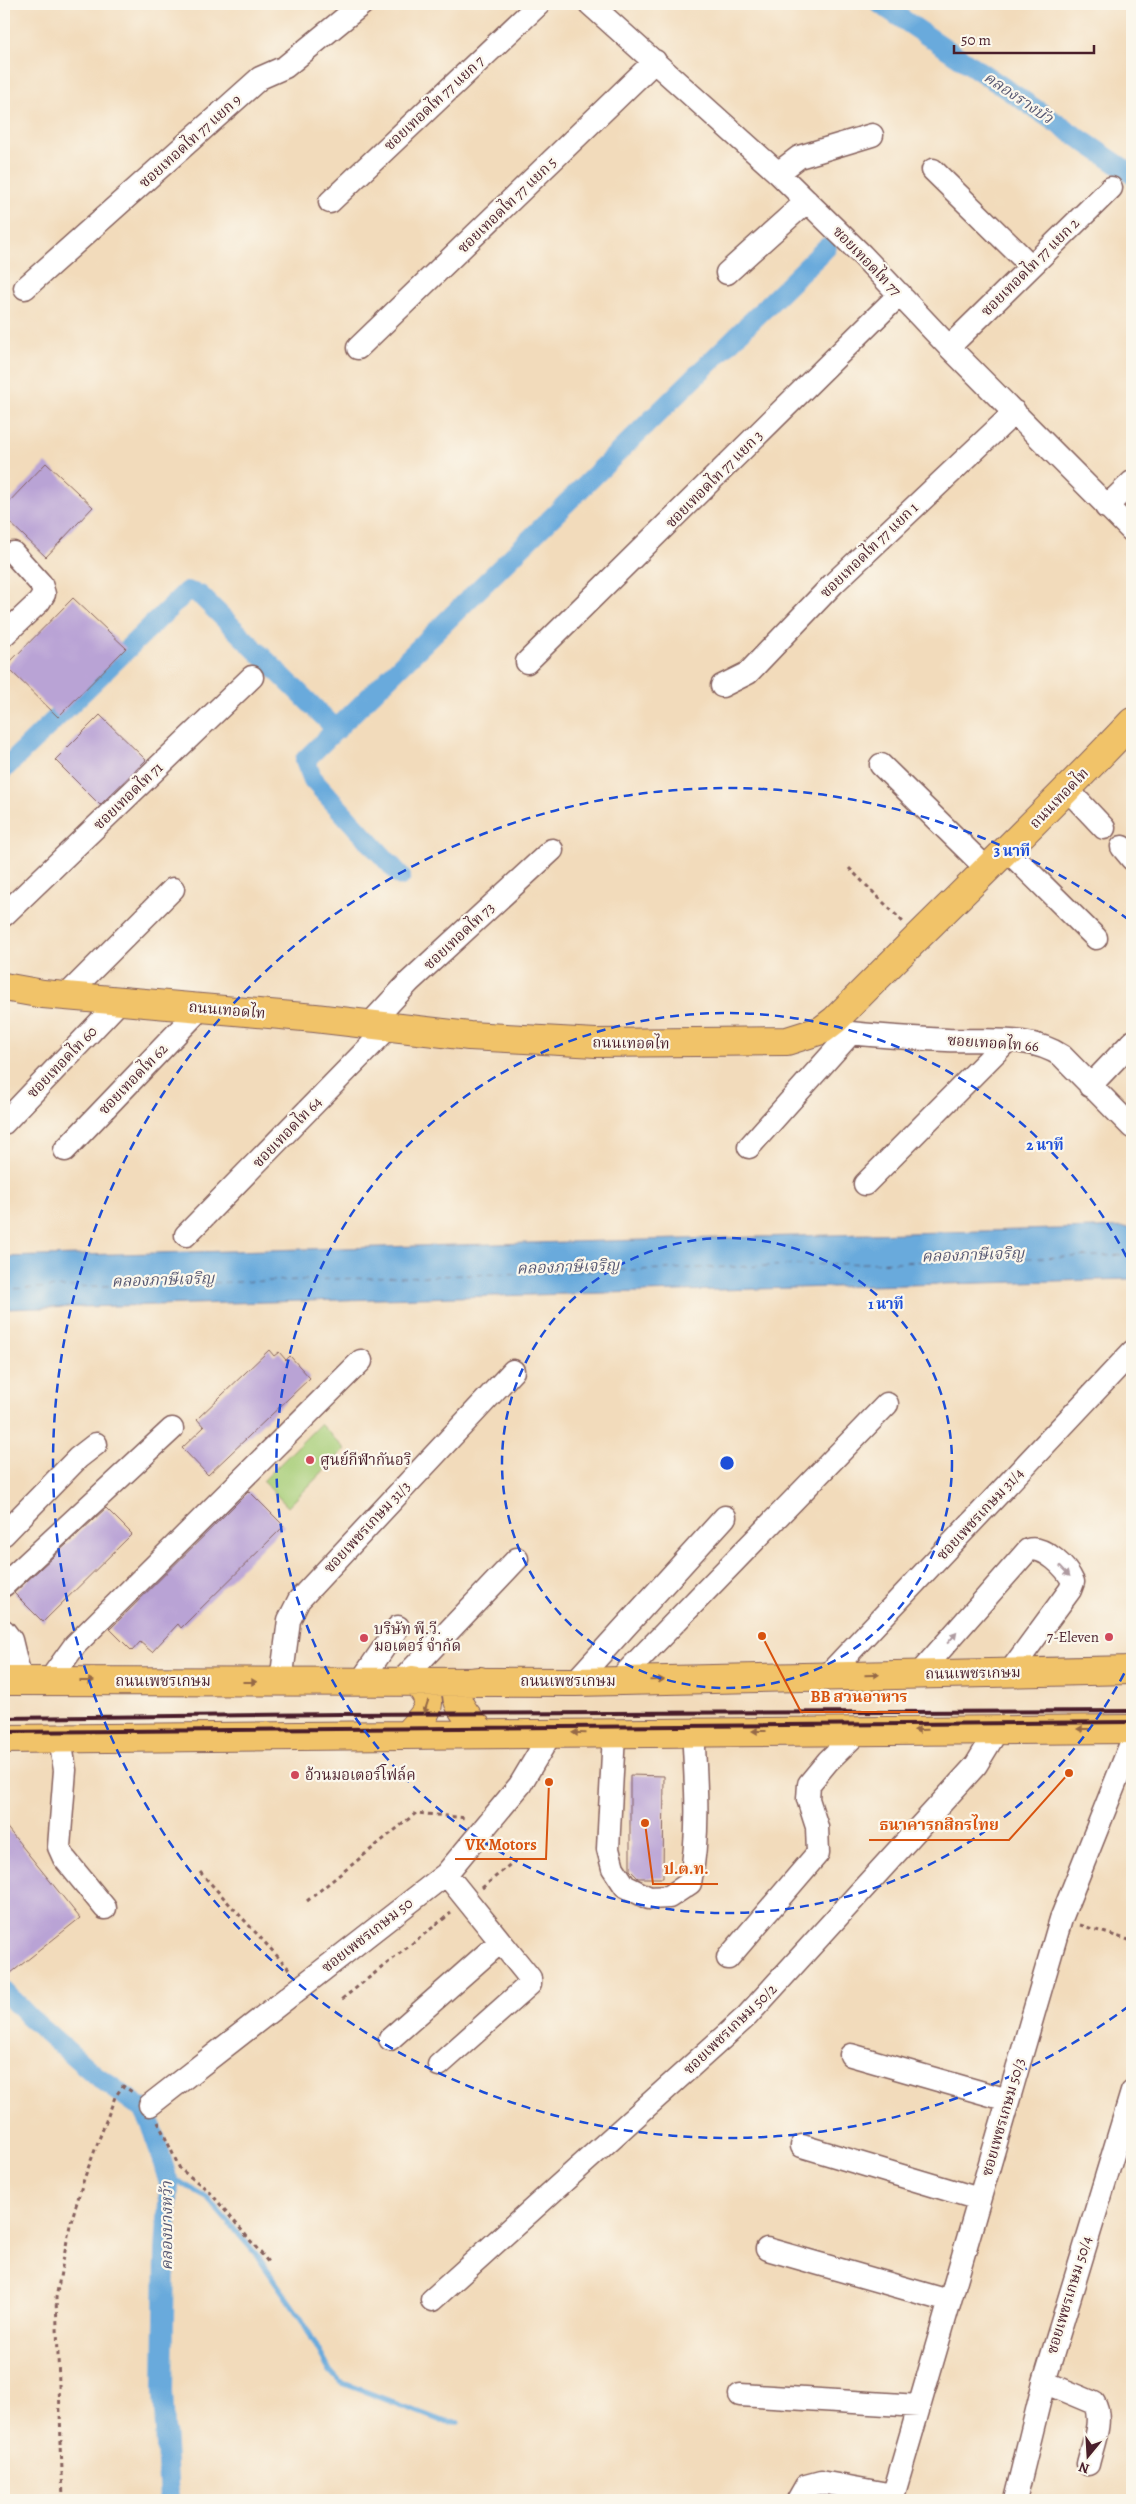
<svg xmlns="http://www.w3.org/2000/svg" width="1136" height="2504" font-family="Alegreya,'Noto Serif Thai',serif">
  <rect width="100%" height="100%" fill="#fbf7ec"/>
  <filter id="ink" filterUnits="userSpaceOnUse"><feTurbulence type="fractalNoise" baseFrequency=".02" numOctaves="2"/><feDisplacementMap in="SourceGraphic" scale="10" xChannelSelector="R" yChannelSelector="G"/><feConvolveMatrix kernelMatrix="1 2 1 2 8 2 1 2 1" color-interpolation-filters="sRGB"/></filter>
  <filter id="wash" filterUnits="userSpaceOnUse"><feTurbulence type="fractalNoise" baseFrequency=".0096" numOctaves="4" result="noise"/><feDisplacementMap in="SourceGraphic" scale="20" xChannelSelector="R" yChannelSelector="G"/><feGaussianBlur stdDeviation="1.12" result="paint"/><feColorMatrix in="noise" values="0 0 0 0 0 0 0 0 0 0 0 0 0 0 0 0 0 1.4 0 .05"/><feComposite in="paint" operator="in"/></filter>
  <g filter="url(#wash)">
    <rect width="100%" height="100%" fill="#f2dbbb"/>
    <path fill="#a7ce78" stroke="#787652" d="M320 1424 345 1449 288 1507 263 1481Z"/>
    <path fill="#69aadc" stroke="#5a6484" d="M1132 1227V1279L4 1309V1257Z"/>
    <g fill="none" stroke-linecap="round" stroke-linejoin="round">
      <path stroke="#69aadc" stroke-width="5.5" d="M165 2169 183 2184 207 2198 256 2254 302 2320 330 2371 340 2382 442 2421 458 2422"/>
      <path stroke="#69aadc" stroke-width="20" d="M880 4 1132 174
        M4 769 187 591 200 595 337 730
        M401 876 313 780 305 760 827 247
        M4 1991 29 2017 94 2074 143 2109 152 2127 169 2184 165 2252 163 2391 169 2500"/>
      <path stroke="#565772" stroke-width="1" stroke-dasharray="6 5" stroke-linecap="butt" d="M4 1289 1132 1255"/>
    </g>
    <g id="blocks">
      <path fill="#b9a3d5" d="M46 463 93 507 46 557 4 517V507Z
        M73 598 126 648 58 717 6 666Z
        M100 715 146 760 100 805 55 760Z
        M269 1350 274 1356 279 1352 286 1360 290 1356 310 1378 208 1475 182 1448 204 1427 197 1419Z
        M249 1491 284 1526 181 1628 178 1624 152 1652 140 1642 132 1651 110 1629Z
        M106 1508 132 1534 43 1622 14 1593Z
        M630 1775 664 1776 663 1878H638L630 1870Z
        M4 1824 80 1918 11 1973 4 1964Z"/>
    </g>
  </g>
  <g filter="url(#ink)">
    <use href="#blocks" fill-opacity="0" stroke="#85615d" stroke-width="1"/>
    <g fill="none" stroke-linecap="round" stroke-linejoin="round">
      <g stroke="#85615d" stroke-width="25">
        <path id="minor" d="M590 4 778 173 862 255 949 347 1132 531
          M933 170 1030 265
          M778 173 799 157 872 135
          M330 202 539 4
          M727 273 807 201
          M25 288 260 78 285 67 362 4
          M949 347 1111 188
          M358 348 655 61
          M1106 507 1132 482
          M4 635 39 602 44 594 41 584 13 553
          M527 662 900 294
          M722 686 748 673 833 584 1015 412
          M881 765 987 869
          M1068 790 1104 828
          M1122 847 1132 859
          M1007 850 1096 938
          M4 915 252 677
          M66 996 173 889
          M369 1025 409 982 552 850
          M822 1030C863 1035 905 1038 947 1040 985 1042 1030 1034 1062 1056L1132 1127
          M1090 1086 1132 1042
          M4 1123 120 1001
          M749 1147 851 1033
          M65 1150 201 1008
          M865 1184 1006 1042
          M186 1235 388 1028
          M4 1534 78 1458 96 1444
          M4 1585 172 1429
          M4 1631 11 1640 21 1681
          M919 1674 1028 1550C1044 1545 1067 1568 1073 1582L1070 1590 1009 1673
          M827 1676 1132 1352
          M402 1680 517 1559
          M49 1681 75 1645 361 1361
          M361 1681 398 1627
          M618 1681 887 1404
          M281 1682 289 1620 299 1600 513 1371
          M575 1682 725 1517
          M614 1734 608 1849 613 1868 625 1886 649 1898 669 1897 690 1883C700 1833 696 1781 693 1731
          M60 1739 65 1770 59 1847 64 1858 105 1908
          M728 1958 818 1853 817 1827 808 1799 809 1784 828 1761 860 1730
          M390 2039 500 1942
          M851 2055 1008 2100
          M439 2065 530 1984V1978L446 1874
          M150 2105 446 1874 520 1785 551 1733
          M802 2146 979 2199
          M767 2249 949 2301
          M432 2300 747 2016 976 1765 998 1729
          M1044 2382 1094 2403C1104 2420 1092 2446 1088 2464
          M740 2395 919 2406
          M798 2500 806 2486 821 2482 893 2495
          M892 2500 1061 1919 1132 1741
          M1015 2500 1044 2382 1132 2092"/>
      </g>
      <g stroke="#85615d" stroke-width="30">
        <path id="major" d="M4 987 43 994 315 1018 469 1036 596 1043 787 1041 822 1030 835 1020C933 920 1036 824 1132 722
          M4 1681 575 1682 1132 1670
          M480 1681C435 1683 467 1718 483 1733
          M407 1734C426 1714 440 1702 413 1680
          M4 1739C380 1736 756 1730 1132 1729"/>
      </g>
      <path stroke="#85615d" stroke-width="3" stroke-dasharray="4 4" stroke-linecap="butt" d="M849 868 903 922
        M200 1872 291 1971
        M482 1888 513 1862
        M307 1901 416 1813 467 1818
        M1080 1925 1132 1941
        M342 1999 451 1913
        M158 2122 180 2169 209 2191 269 2263
        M63 2500 56 2298 70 2225 84 2179 115 2097 123 2086 134 2093"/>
      <use href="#minor" stroke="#fff" stroke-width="22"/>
      <use href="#major" stroke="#f1c369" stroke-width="28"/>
      <path stroke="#4a1f2b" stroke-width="4" d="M4 1718 341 1714 1132 1711
        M4 1732 1132 1722"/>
    </g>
    <defs><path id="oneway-solid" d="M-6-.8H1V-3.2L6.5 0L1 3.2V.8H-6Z" transform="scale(1.25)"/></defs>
    <g fill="#ae9aa0">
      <use href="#oneway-solid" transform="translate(1065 1571) rotate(47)"/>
      <use href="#oneway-solid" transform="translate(952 1638) rotate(-49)"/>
    </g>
    <g fill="#956947">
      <use href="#oneway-solid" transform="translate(872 1675) rotate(-1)"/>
      <use href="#oneway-solid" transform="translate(657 1680) rotate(-1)"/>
      <use href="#oneway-solid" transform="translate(87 1681)"/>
      <use href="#oneway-solid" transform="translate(250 1682)"/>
      <use href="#oneway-solid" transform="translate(426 1707) rotate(108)"/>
      <use href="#oneway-solid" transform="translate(1084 1729) rotate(180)"/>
      <use href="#oneway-solid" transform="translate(921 1730) rotate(179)"/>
      <use href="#oneway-solid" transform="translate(759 1731) rotate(180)"/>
      <use href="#oneway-solid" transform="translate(579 1733) rotate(-179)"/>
    </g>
  </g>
  <g fill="none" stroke="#1d4ed8" stroke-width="2.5" stroke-dasharray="9 6">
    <circle cx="727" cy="1463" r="225"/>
    <path d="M1131 1660A450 450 0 1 1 1131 1266"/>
    <path d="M1129 2006A675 675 0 1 1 1129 920"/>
  </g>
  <g fill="#d1495b" stroke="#fbf7ec" stroke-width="2">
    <circle cx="310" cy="1460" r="5"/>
    <circle cx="1109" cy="1637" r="5"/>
    <circle cx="364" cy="1638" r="5"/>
    <circle cx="295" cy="1775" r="5"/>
  </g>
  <g text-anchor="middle" stroke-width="4.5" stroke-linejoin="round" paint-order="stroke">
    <g font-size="15" fill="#4a1f2b" stroke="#fbf7ec">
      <text transform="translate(434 103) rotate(-43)" y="5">ซอยเทอดไท 77 แยก 7</text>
      <text transform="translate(190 141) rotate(-42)" y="5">ซอยเทอดไท 77 แยก 9</text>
      <text transform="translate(507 205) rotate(-44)" y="5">ซอยเทอดไท 77 แยก 5</text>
      <text transform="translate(867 261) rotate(46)" y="5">ซอยเทอดไท 77</text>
      <text transform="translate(1030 267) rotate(-45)" y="5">ซอยเทอดไท 77 แยก 2</text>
      <text transform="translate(714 479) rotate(-45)" y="5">ซอยเทอดไท 77 แยก 3</text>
      <text transform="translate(869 550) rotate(-44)" y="5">ซอยเทอดไท 77 แยก 1</text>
      <text transform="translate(128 796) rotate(-44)" y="5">ซอยเทอดไท 71</text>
      <text transform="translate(1059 798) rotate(-46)" y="5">ถนนเทอดไท</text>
      <text transform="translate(459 936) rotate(-43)" y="5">ซอยเทอดไท 73</text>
      <text transform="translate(227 1010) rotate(5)" y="5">ถนนเทอดไท</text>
      <text transform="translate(631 1043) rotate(1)" y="5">ถนนเทอดไท</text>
      <text transform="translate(993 1043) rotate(4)" y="5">ซอยเทอดไท 66</text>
      <text transform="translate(62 1062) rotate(-46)" y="5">ซอยเทอดไท 60</text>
      <text transform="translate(133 1079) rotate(-46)" y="5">ซอยเทอดไท 62</text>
      <text transform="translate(287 1132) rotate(-46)" y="5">ซอยเทอดไท 64</text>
      <text transform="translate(980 1514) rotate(-47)" y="5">ซอยเพชรเกษม 31/4</text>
      <text transform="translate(367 1527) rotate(-47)" y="5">ซอยเพชรเกษม 31/3</text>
      <text transform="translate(973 1673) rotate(-1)" y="5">ถนนเพชรเกษม</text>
      <text x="163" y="1686">ถนนเพชรเกษม</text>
      <text x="568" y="1686">ถนนเพชรเกษม</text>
      <text transform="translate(367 1935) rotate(-38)" y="5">ซอยเพชรเกษม 50</text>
      <text transform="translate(730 2029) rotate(-44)" y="5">ซอยเพชรเกษม 50/2</text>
      <text transform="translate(1003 2117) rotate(-74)" y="5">ซอยเพชรเกษม 50/3</text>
      <text transform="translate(1069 2295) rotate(-73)" y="5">ซอยเพชรเกษม 50/4</text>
    </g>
    <g font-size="15" fill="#4a1f2b" stroke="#fbf7ec" text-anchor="start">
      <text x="320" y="1465">ศูนย์กีฬากันอริ</text>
      <text x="374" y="1634">บริษัท พี.วี.<tspan x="374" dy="17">มอเตอร์ จำกัด</tspan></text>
      <text x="1099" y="1642" text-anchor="end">7-Eleven</text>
      <text x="305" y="1780">อ้วนมอเตอร์โฟล์ค</text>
    </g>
    <g font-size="16" font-style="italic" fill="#565772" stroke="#fbf7ec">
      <text transform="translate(1019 97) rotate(34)" y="6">คลองรางบัว</text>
      <text transform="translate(973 1254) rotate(-2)" y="6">คลองภาษีเจริญ</text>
      <text transform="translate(568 1266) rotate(-2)" y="6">คลองภาษีเจริญ</text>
      <text transform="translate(163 1279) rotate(-2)" y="6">คลองภาษีเจริญ</text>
      <text transform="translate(166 2226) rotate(-90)" y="6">คลองบางหว้า</text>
    </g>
  </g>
  <circle cx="727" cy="1463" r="8" fill="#1d4ed8" stroke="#fbf7ec" stroke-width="2.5"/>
  <g font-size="15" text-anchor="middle" font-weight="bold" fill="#1d4ed8" stroke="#fbf7ec" stroke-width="4.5" stroke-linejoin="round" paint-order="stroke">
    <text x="1012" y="856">3 นาที</text>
    <text x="1045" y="1150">2 นาที</text>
    <text x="886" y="1309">1 นาที</text>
  </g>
  <path fill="none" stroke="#d8530f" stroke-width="2" d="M762 1636L801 1712H918M1069 1773L1009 1840H869M549 1782L546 1859H455M645 1823L653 1884H718"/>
  <g fill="#d8530f" stroke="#fbf7ec" stroke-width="2">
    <circle cx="762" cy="1636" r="5"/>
    <circle cx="1069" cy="1773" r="5"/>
    <circle cx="549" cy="1782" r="5"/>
    <circle cx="645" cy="1823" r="5"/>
  </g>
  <g font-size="16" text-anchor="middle" font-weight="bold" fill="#d8530f" stroke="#fbf7ec" stroke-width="4.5" stroke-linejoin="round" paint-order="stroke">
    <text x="859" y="1702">BB สวนอาหาร</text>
    <text x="939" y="1830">ธนาคารกสิกรไทย</text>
    <text x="501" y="1850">VK Motors</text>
    <text x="686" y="1874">ป.ต.ท.</text>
  </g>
  <rect width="1136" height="2504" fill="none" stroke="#fbf7ec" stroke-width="20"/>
  <g transform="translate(1088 2456) rotate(198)" stroke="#fbf7ec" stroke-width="4" paint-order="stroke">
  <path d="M0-4L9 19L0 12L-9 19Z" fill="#4a1f2b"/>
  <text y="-8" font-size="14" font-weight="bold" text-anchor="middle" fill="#4a1f2b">N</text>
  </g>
  <path d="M954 45v8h140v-8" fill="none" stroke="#4a1f2b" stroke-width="2.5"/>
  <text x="961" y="45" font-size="15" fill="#4a1f2b" stroke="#fbf7ec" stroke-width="4" paint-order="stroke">50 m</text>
</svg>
